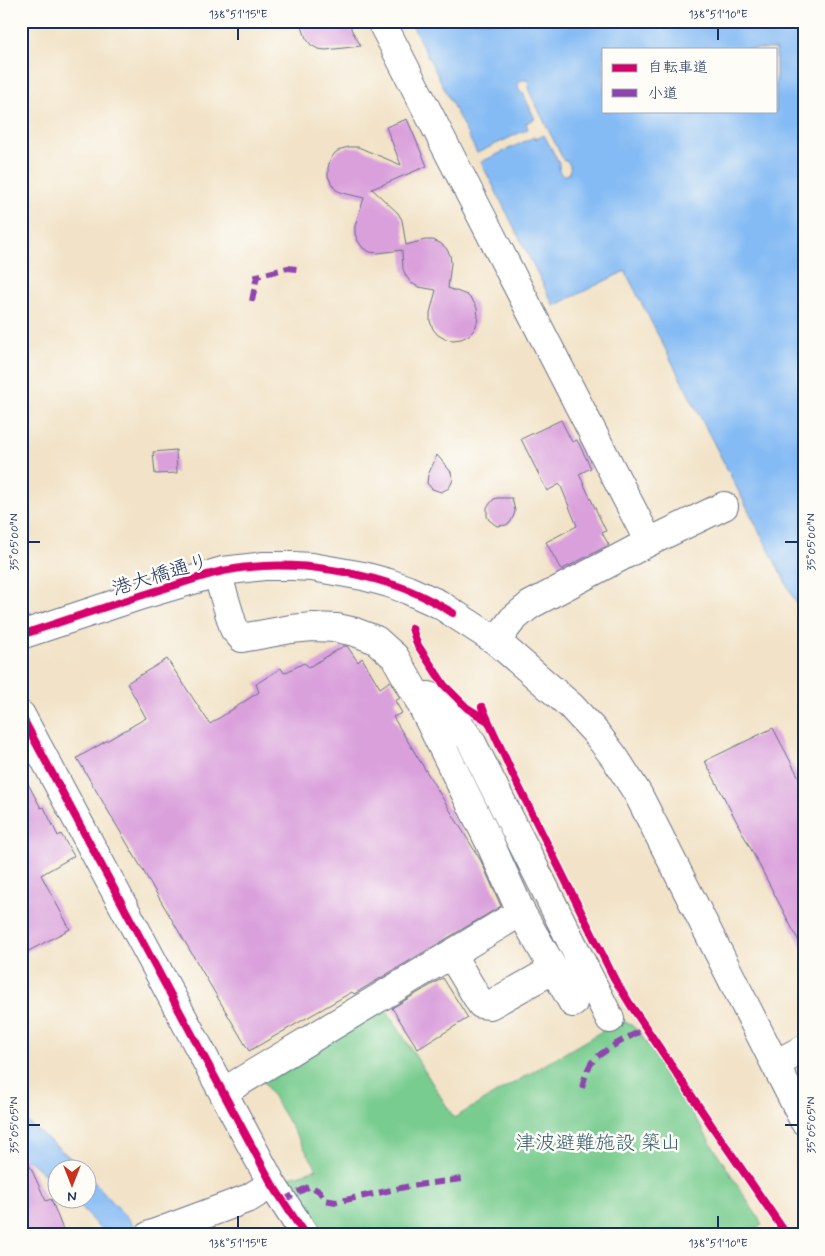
<svg xmlns="http://www.w3.org/2000/svg" width="825" height="1256" font-family="Mynerve,'Klee One',sans-serif">
  <rect width="100%" height="100%" fill="#fdfcf7"/>
  <filter id="ink" filterUnits="userSpaceOnUse"><feTurbulence type="fractalNoise" baseFrequency=".02" numOctaves="2"/><feDisplacementMap in="SourceGraphic" scale="10" xChannelSelector="R" yChannelSelector="G"/><feConvolveMatrix kernelMatrix="1 2 1 2 8 2 1 2 1" color-interpolation-filters="sRGB"/></filter>
  <filter id="wash" filterUnits="userSpaceOnUse"><feTurbulence type="fractalNoise" baseFrequency=".0096" numOctaves="4" result="noise"/><feDisplacementMap in="SourceGraphic" scale="20" xChannelSelector="R" yChannelSelector="G"/><feGaussianBlur stdDeviation="1.12" result="paint"/><feColorMatrix in="noise" values="0 0 0 0 0 0 0 0 0 0 0 0 0 0 0 0 0 1.4 0 .05"/><feComposite in="paint" operator="in"/></filter>
  <g filter="url(#wash)">
    <rect width="100%" height="100%" fill="#f2e3c8"/>
    <path fill="#78cc8f" stroke="#4a7e76" d="M383 1004 454 1118 621 1020 633 1026 639 1032 664 1069 762 1224 747 1235H319L283 1179 317 1169 261 1077Z"/>
    <path fill="#85bbf4" stroke="#5075a9" fill-rule="evenodd" d="M410 21H804V618L625 271 554 306 481 162 534 137 536 139 544 135 559 163V171C562 175 564 176 569 174 571 168 571 166 567 161H564L530 93 528 80H522L518 82 519 91 523 93 535 119 526 123 528 129 477 153ZM604 49H776V111H604Z
      M21 1117 74 1161 81 1168H58L57 1185 21 1154Z
      M88 1175 133 1224 142 1235H105L74 1199 88 1198Z"/>
    <g id="blocks">
      <path fill="#daa0dc" d="M300 21H351V29L361 46 326 50 318 49 311 45 306 38Z
        M407 119 427 166 372 189 398 213 402 220 406 245 425 240H433L440 243 446 248 450 255 451 263 448 288 467 295 473 301 477 308 478 316 477 323 474 330 468 336 461 339 453 340 445 339 438 335 433 329 430 321V313L436 290 419 287 411 283 406 276 403 269 402 250 378 253 370 252 363 248 358 241 355 234V226L364 198 343 193 336 190 331 183 328 176V168L330 160 335 153 341 149 349 147H358L401 165 386 127Z
        M561 420 572 442 577 440 591 468 579 474 606 531 602 533 609 545 561 570 546 542 577 526 560 484 547 491 521 439Z
        M176 450 177 473 155 474 153 452Z
        M437 455 451 472 453 480 449 488 441 492 432 489 427 483 428 475Z
        M498 498H512L515 511 514 515 510 523 506 525 497 526 489 520 487 516V507L494 499Z
        M344 646H347L358 662 362 658 380 688 390 681 400 698 395 701 402 713 393 717 481 861 501 906 354 994 352 992 249 1051 77 758 146 718 127 683 167 659 210 724 259 692 256 684 281 668 284 673 304 663 309 667Z
        M773 728 804 787V951L705 761Z
        M21 771 41 808 44 807 58 836 61 834 74 856 41 875 70 929 21 955Z
        M443 978 468 1018 418 1049 392 1008Z
        M21 1147 46 1201 51 1199 65 1235H21Z"/>
    </g>
  </g>
  <g filter="url(#ink)">
    <use href="#blocks" fill-opacity="0" stroke="#666e83" stroke-width="1"/>
    <g fill="none" stroke-linecap="round" stroke-linejoin="round">
      <g stroke="#666e83" stroke-width="30">
        <path id="minor" d="M381 21 649 542
          M217 573 234 629 242 638 291 629 313 627 337 628 355 632 376 640 395 657 417 696 489 841 521 912 573 1003
          M21 635 142 595 223 571 264 566H293L312 567 363 576 389 583 408 590 439 604 496 641 571 706 596 733 615 758 638 794 804 1121
          M496 641 513 619 530 605 649 542 724 506
          M417 696H429L443 705 470 739 610 1019
          M21 715 272 1184 305 1235
          M451 954 481 1004 490 1005 554 969
          M775 1064 804 1049
          M223 1092 521 912
          M150 1235 249 1198 272 1184"/>
      </g>
      <use href="#minor" stroke="#fff" stroke-width="28"/>
      <path stroke="#8e44ad" stroke-width="6" stroke-dasharray="12 6" stroke-linecap="butt" d="M252 301 257 276 288 268 297 269
        M582 1088C584 1080 587 1069 592 1062 602 1050 632 1035 647 1028
        M282 1201 310 1186 319 1191 325 1200 336 1202 410 1186 462 1179"/>
      <g stroke="#fdfcf7" stroke-width="11">
        <path id="cycleway" d="M412 628 417 644 444 685 467 708 488 721
          M21 635C73 618 124 600 176 585 192 580 208 574 223 571 278 560 335 567 388 583 411 589 433 601 453 613
          M482 707 513 775 614 978 630 1004 714 1129 787 1235
          M21 715 272 1184 305 1235"/>
      </g>
      <use href="#cycleway" stroke="#d6006c" stroke-width="8"/>
    </g>
  </g>
  <path fill="none" stroke="#1b2f5e" stroke-width="2" d="M238 28V40M718 28V40M28 542H40M785 542H798M28 1125H40M785 1125H798M238 1216V1228M718 1216V1228"/>
  <g text-anchor="middle" stroke-width="5" stroke-linejoin="round" paint-order="stroke">
    <g font-size="20" fill="#1b2f5e" stroke="#fdfcf7">
      <text transform="translate(160 574) rotate(-17)" y="7">港大橋通り</text>
    </g>
    <g font-size="20" fill="#375e6d" stroke="#fdfcf7">
      <text x="598" y="1149">津波避難施設 築山</text>
    </g>
  </g>
  <rect width="825" height="1256" fill="none" stroke="#fdfcf7" stroke-width="55"/>
  <rect x="602" y="48" width="175" height="65" fill="#fdfcf7" stroke="#a3aaba"/>
  <rect x="612" y="64" width="25" height="8" fill="#d6006c" stroke="#a3aaba"/>
  <text x="648" y="72" font-size="15" fill="#1b2f5e">自転車道</text>
  <rect x="612" y="89" width="25" height="8" fill="#8e44ad" stroke="#a3aaba"/>
  <text x="648" y="98" font-size="15" fill="#1b2f5e">小道</text>
  <g transform="translate(72 1184) rotate(180)"><circle r="24" fill="#fdfcf7" stroke="#a3aaba"/>
  <path d="M0-4L9 19L0 12L-9 19Z" fill="#c8321e"/>
  <text y="-8" font-size="14" font-weight="bold" text-anchor="middle" fill="#1b2f5e">N</text>
  </g>
  <rect x="28" y="28" width="770" height="1200" fill="none" stroke="#1b2f5e" stroke-width="2"/>
  <g font-size="12" text-anchor="middle" fill="#1b2f5e">
    <text x="238" y="18">138°51'15"E</text>
    <text x="718" y="18">138°51'10"E</text>
    <text transform="translate(811 542) rotate(-90)" y="4">35°05'00"N</text>
    <text transform="translate(14 542) rotate(-90)" y="4">35°05'00"N</text>
    <text transform="translate(14 1125) rotate(-90)" y="4">35°05'05"N</text>
    <text transform="translate(811 1125) rotate(-90)" y="4">35°05'05"N</text>
    <text x="238" y="1247">138°51'15"E</text>
    <text x="718" y="1247">138°51'10"E</text>
  </g>
</svg>
